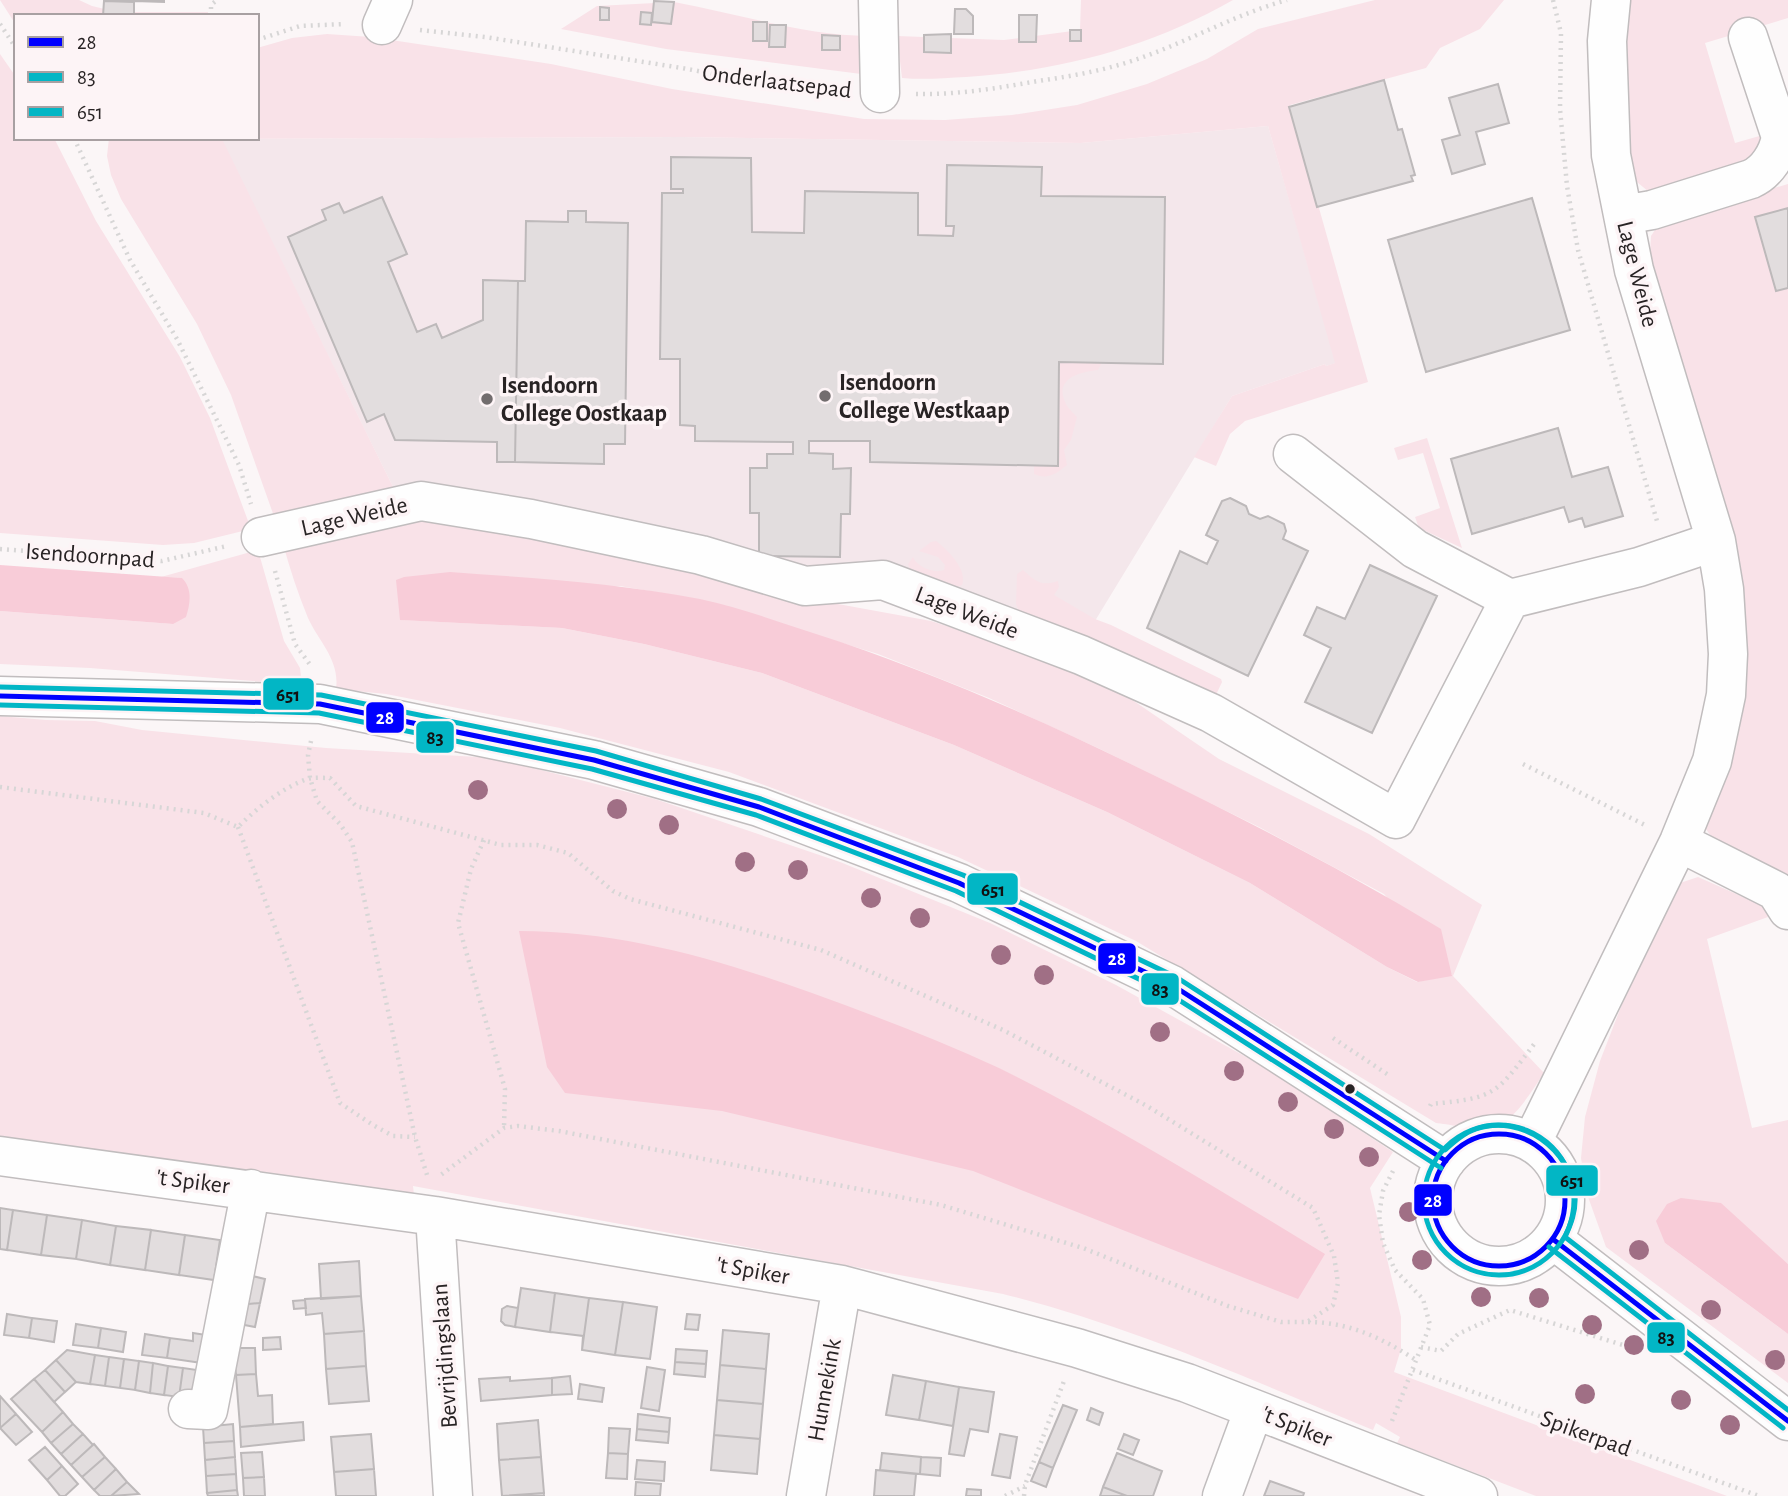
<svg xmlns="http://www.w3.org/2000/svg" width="1788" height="1496" font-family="'Alegreya Sans',sans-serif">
  <rect width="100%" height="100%" fill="#fbf6f7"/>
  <path fill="#f4e7eb" d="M1268 126 1336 363 1326 366 1325 364 1232 396 1084 639 896 568 769 566 397 495 221 139 682 137 1081 143Z"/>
  <path fill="#f9e2e8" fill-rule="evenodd" d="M0 0H79L92 6 117 12H208V16H16V25Z
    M1081 0H1233C1151 47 1060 71 966 77 945 78 923 80 902 78L897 36 1004 40 1080 30Z
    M1375 0H1504L1480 29 1440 48 1426 68 1290 105 1368 382 1245 421 1230 434 1216 466 1194 457 1232 396 1325 364 1326 366 1335 363 1268 126 1081 143 682 137 222 139 397 495 276 522 231 395 197 324 121 199 111 175 107 156 109 138H257V48L292 38 327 34 371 37 551 64 672 89 864 119 945 120 1012 115 1077 105 1147 84 1207 59 1258 29Z
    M1628 0H1788V18L1705 43 1735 143 1763 135 1757 157 1649 192 1637 182 1632 172 1628 142 1624 70Z
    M674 2C739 14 803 35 869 36V75L666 49 561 29 597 6Z
    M0 54 16 77V138H54L96 221 180 357 210 418 251 529 194 543 163 545 0 533Z
    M1788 184V880L1714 841 1706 829 1726 523 1650 253 1651 236 1657 227 1700 210Z
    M1059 362H1102L1098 370C1079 372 1053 379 1066 404 1068 408 1073 413 1077 417L1071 440 1064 450 1067 465C1056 474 1047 480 1034 474V465H1058Z
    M1427 438 1462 548 1419 528 1415 517 1440 508 1423 453 1398 460 1394 448Z
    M440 517 816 600 931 621 1018 649 1125 695 1219 759 1369 834 1482 905 1453 976 1544 1073C1531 1092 1514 1122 1491 1129 1482 1131 1447 1124 1436 1123L1136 941 958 857 729 772 560 728 386 694 336 689C340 660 319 642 308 618 298 594 290 569 283 544ZM620 586 702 600 878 654 989 698 1100 749 1259 827 1384 894 1452 975 1417 982 1387 967 1250 883 1107 812 954 745 762 673 644 644 562 628 401 620Z
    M936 541C948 550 968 570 962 585L956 587 910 569 908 564 913 557C917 567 934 574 944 570L945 565 938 557 919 551 931 542Z
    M258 550 284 641 300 668 302 685 90 668 0 664V611L173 624 182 578 161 577Z
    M1023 570C1035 581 1042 587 1058 581L1059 587 1054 595 1095 619 1111 625 1221 679 1222 682 1215 697 1019 611 1016 604 1017 574Z
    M0 716 46 720 95 721 142 730 326 748 494 758 655 799 840 862 990 923 1116 985 1266 1068 1393 1152 1370 1188 1401 1317V1349L1394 1372 1727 1496H1536L1397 1443 1400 1437 1376 1423 1373 1430C1252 1380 1131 1326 1003 1294L413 1186 414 1195 0 1142Z
    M1698 877 1779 913 1707 939 1752 1128 1788 1120V1264L1784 1261 1665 1243 1788 1334V1383L1606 1247 1587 1194 1581 1158 1585 1117 1600 1061 1624 999 1680 883Z"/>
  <path fill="#f8ccd8" d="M0 565 182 578C193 589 190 604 186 617L173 624 0 611Z
    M450 572C533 578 617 583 700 599 738 607 776 621 813 633 925 669 1033 716 1139 768 1242 818 1344 870 1441 929L1452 976 1418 982 1387 967 1250 883 1107 812 954 745 762 673 644 644 562 628 400 620 396 580 404 577Z
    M519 931C621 931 717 959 812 993 875 1016 939 1040 999 1068 1111 1123 1218 1189 1325 1254L1298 1299 973 1171 722 1111 565 1093 547 1067Z
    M1681 1198 1721 1203 1788 1264V1334L1665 1243 1656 1221 1667 1204Z"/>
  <path fill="#e2ddde" stroke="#bdb9ba" stroke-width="2" d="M104 0H164V2Z
    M104 1 134 2V16H103Z
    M654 1 674 2 671 24 652 22Z
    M600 7 609 8V20H600Z
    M955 9H966L973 16V34H954Z
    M641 12 652 13 651 25 640 24Z
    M1019 15H1037L1036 42H1019Z
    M753 22H767V41H753Z
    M770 25H786L785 47H769Z
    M1070 30H1081V41H1070Z
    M951 34V53L924 52V35Z
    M822 35 840 36V50H822Z
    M1384 80 1398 130 1402 129 1415 175 1411 176 1413 181 1317 207 1289 107Z
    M1498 84 1509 123 1476 132 1485 164 1452 174 1442 140 1460 135 1449 98Z
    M671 157 751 158 752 232 804 233 805 191 918 193V235L953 236 954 226H946L947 165 1042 167 1041 196 1165 197 1163 364 1059 362 1058 466 870 462V441H809V453L833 454V469L851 468 850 514H841L840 557 759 556V513H750V468H767V454H793V442L695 441V426L680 425V359H660L662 193H683V189H671Z
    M382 197 407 254 388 262 417 332 436 324 442 338 483 320V280L518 281 515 462H497V442L395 440 384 414 367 422 288 237 326 220 322 210 339 203 344 213Z
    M1532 198 1570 330 1426 372 1388 240Z
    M1788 208V288L1776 291 1755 217Z
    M568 211H586V222L628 223 625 444H604V464L515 462 518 281H525L526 221 568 222Z
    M1558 428 1572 477 1608 467 1623 516 1585 527 1582 518 1569 522 1564 507 1472 534 1451 459Z
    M1230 498 1246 506 1249 514 1260 519 1268 516 1284 524 1286 531 1283 539 1308 551 1248 676 1147 628 1180 551 1207 564 1218 541 1206 535 1222 501Z
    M1370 565 1437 596 1372 733 1305 702 1331 648 1304 635 1317 607 1345 619Z
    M0 1208 13 1210 7 1250 0 1249Z
    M13 1210 47 1215 41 1255 7 1250Z
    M47 1215 82 1220 76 1259 41 1255Z
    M82 1220 116 1226 110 1265 76 1259Z
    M116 1226 151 1230 145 1270 110 1265Z
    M151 1230 185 1235 179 1275 145 1270Z
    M185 1235 220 1240 214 1280 179 1275Z
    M359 1261 361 1296 321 1299 319 1264Z
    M244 1274 265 1279 260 1303 238 1305Z
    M521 1288 555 1293 550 1332 515 1327Z
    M555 1293 589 1298 582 1350 583 1336 550 1332Z
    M361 1296 364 1331 324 1334 322 1313 306 1315 305 1299Z
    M589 1298 623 1302 615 1355 582 1350Z
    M305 1300 306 1308 294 1309 293 1301Z
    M623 1302 657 1307 650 1359 615 1355Z
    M260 1303 255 1327 234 1323 238 1305Z
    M507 1306 518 1308 515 1327 505 1325 501 1321 502 1309Z
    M7 1314 32 1318 29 1338 4 1335Z
    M687 1314 700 1315 698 1330 685 1329Z
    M32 1318 57 1321 54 1342 29 1338Z
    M76 1324 101 1328 98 1348 73 1345Z
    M101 1328 126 1332 123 1352 98 1348Z
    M723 1330 769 1334 766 1369 720 1365Z
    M364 1331 366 1366 326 1369 324 1334Z
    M193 1333 213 1336 209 1364 167 1358 170 1338 193 1341Z
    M145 1334 170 1338 167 1358 142 1355Z
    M280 1337 281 1349 263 1350V1338Z
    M233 1348H255L256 1374 236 1375Z
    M676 1349 707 1351 706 1364 675 1362Z
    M67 1350 95 1355 90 1384 76 1382 56 1360Z
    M95 1355 109 1357 105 1386 90 1384Z
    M109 1357 124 1359 120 1388 105 1386Z
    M124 1359 139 1361 135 1390 120 1388Z
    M56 1360 76 1382 65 1392 45 1370Z
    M139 1361 153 1363 150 1393 135 1390Z
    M675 1362 706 1364 705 1377 674 1374Z
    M153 1363 168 1366 164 1395 150 1393Z
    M720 1365 766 1369 763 1404 717 1400Z
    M168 1366 183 1368 179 1397 164 1395Z
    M366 1366 369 1401 329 1404 326 1369Z
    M647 1367 665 1370 659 1411 641 1408Z
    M183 1368 197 1370 193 1399 179 1397Z
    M45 1370 65 1392 54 1402 34 1379Z
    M256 1374 258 1396 272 1395 273 1424 240 1427 236 1375Z
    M893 1375 926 1381 919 1420 886 1415Z
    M570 1376 572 1394 552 1395V1378Z
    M510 1377V1381L552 1378V1395L481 1401 479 1379Z
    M34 1379 63 1412 42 1432 11 1399Z
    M926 1381 959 1387 953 1426 919 1420Z
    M580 1384 604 1388 602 1402 578 1399Z
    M959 1387 994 1392 988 1432 970 1429 964 1456 949 1454Z
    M0 1396 16 1414 0 1428Z
    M717 1400 763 1404 760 1439 714 1435Z
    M1063 1405 1077 1410 1053 1468 1039 1462Z
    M1091 1408 1103 1413 1099 1425 1087 1420Z
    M63 1412 73 1424 51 1443 42 1432Z
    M16 1414 32 1432 16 1445 0 1428Z
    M638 1414 670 1418 669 1432 637 1429Z
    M538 1420 541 1457 499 1460 497 1424Z
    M303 1422 304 1440 241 1447 240 1427Z
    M73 1424 83 1434 61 1454 51 1443Z
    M233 1424 234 1441 204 1443 203 1427Z
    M609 1428 630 1429 628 1454 608 1453Z
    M637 1429 669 1432 668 1443 636 1440Z
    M83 1434 93 1445 71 1465 61 1454Z
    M371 1434 374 1469 334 1472 331 1437Z
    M1000 1434 1017 1437 1010 1478 992 1475Z
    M1124 1434 1139 1440 1133 1455 1118 1449Z
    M714 1435 760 1439 757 1474 711 1470Z
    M234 1441 235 1457 205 1460 204 1443Z
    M94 1444 105 1457 82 1477 71 1465Z
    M45 1447 62 1466 47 1480 29 1460Z
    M262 1452 264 1477 243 1478 241 1453Z
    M608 1453 628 1454 627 1479 606 1478Z
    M882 1453 921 1457 920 1474 880 1470Z
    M1117 1453 1162 1471 1153 1496H1127L1103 1487Z
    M105 1457 116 1469 94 1490 82 1477Z
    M235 1457 236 1474 206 1476 205 1460Z
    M541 1457 544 1493 502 1496 499 1460Z
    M921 1457 941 1458 940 1476 920 1474Z
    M637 1460 665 1462 664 1481 635 1479Z
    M1039 1462 1053 1468 1046 1487 1031 1481Z
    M62 1466 78 1484 65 1496H60L47 1480Z
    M116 1469 127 1482 111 1496H100L94 1490Z
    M374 1469 376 1496H336L334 1472Z
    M876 1470 916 1474 914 1496H874Z
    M236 1474 237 1490 207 1493 206 1476Z
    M264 1477 265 1496H244L243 1478Z
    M1270 1481 1304 1493 1303 1496H1264Z
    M127 1482 139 1494 111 1496Z
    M636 1482 661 1484 660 1496H635Z
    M1103 1487 1127 1496H1100Z
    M967 1489 981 1490V1496H966Z
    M237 1490 238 1496H208L207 1493Z
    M544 1493V1496H506Z"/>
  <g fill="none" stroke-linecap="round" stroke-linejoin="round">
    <g stroke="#c1bdbe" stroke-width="41">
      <path id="minor" d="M878 0 880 93
        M382 25 393 0
        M1623 215 1652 210 1751 179C1767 172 1778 154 1781 137L1748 37
        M1293 454 1415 549 1510 599
        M261 537 421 501 531 519 701 555 805 586 883 580 1081 655 1211 713 1396 819 1510 599 1639 567 1716 541
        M0 696 320 704 594 760 759 807 959 883 1172 985 1446 1161
        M1679 842 1776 891 1788 910
        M1433 1200a66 66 0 1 1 132 0a66 66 0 1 1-132 0Z
        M1532 1142 1679 842 1712 761 1726 695 1728 654 1724 589 1716 541 1634 270 1611 155 1607 41 1611 0
        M0 1156 435 1216 842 1285 1077 1348 1187 1383 1478 1496
        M435 1216 453 1496
        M1554 1240 1788 1421
        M188 1409 208 1410 251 1189
        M806 1496 842 1285
        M1222 1496 1254 1409"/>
    </g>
    <path stroke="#d7d6d6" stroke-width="4.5" stroke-dasharray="2 5" stroke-linecap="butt" d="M1553 0 1561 33 1560 109 1567 186 1578 250 1657 521
      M211 16V5L217 0
      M0 24 16 48
      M420 30 485 37 682 68 778 86 844 91
      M257 40 300 26 345 24
      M916 94C957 95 998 88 1038 81 1066 77 1095 72 1122 64 1179 47 1230 16 1287 0
      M74 138 130 260 177 339 239 465 251 504
      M0 549 162 561 227 546
      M275 571 295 644 311 666
      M311 741 308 755 310 778 317 801 340 824 352 842 415 1137 428 1178
      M1523 764 1647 826
      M0 787 204 813 238 827C257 808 282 788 307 779 314 777 323 778 330 778L356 806 501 845H537L568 853 613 891 630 899 821 950 1003 1030 1147 1106 1313 1208 1334 1256 1338 1283 1333 1305 1307 1322H1281L1228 1306 1083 1248 941 1205 559 1131 518 1126 504 1128 438 1177
      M238 827 340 1103 373 1125 393 1136 415 1137
      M484 840 471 869 458 923 505 1089 504 1128
      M1333 1038 1390 1076
      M1430 1106 1431 1104C1496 1098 1496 1094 1535 1043
      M1308 1322C1349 1322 1382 1338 1416 1360
      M1421 1347 1441 1351 1458 1334 1510 1310 1626 1346
      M1413 1370 1759 1496
      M1392 1421 1430 1325 1423 1299 1395 1270 1383 1243 1379 1215 1383 1191 1393 1171
      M1005 1496 1025 1486
      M1024 1496 1025 1485 1064 1381"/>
    <use href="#minor" stroke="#fefefe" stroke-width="38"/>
    <g stroke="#fdf4f6" stroke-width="10">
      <path id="bus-1" d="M0 696 320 704 594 760 759 807 959 883 1172 985 1446 1161
        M1433 1200a66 66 0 1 1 132 0a66 66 0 1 1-132 0Z
        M1554 1240 1788 1421"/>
    </g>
    <g stroke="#fdf4f6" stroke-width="10">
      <path id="bus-2" d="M0 705 319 713 592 769 756 815 956 891 1168 993 1441 1168
        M1424 1200a75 75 0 1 1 150 0a75 75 0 1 1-150 0Z
        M1549 1247 1783 1428"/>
    </g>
    <g stroke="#fdf4f6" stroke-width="10">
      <path id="bus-3" d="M0 687 321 695 596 751 761 799 963 875 1176 977 1445 1150C1454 1142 1464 1133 1476 1129 1521 1113 1572 1150 1575 1196 1576 1211 1571 1224 1565 1237L1788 1410"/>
    </g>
    <use href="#bus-1" stroke="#00f" stroke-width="5"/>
    <use href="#bus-2" stroke="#02b6c5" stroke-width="5"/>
    <use href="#bus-3" stroke="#02b6c5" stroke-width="5"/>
  </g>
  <g fill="#a06f85">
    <circle cx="478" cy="790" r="10"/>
    <circle cx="617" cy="809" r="10"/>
    <circle cx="669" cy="825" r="10"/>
    <circle cx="745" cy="862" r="10"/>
    <circle cx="798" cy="870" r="10"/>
    <circle cx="871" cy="898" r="10"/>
    <circle cx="920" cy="918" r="10"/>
    <circle cx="1001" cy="955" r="10"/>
    <circle cx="1044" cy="975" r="10"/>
    <circle cx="1160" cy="1032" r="10"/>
    <circle cx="1234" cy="1071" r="10"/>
    <circle cx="1288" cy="1102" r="10"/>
    <circle cx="1334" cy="1129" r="10"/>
    <circle cx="1369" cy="1157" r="10"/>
    <circle cx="1409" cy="1212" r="10"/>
    <circle cx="1639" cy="1250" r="10"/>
    <circle cx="1422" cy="1260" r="10"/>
    <circle cx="1481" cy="1297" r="10"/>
    <circle cx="1539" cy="1298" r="10"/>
    <circle cx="1711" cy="1310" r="10"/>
    <circle cx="1592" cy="1325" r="10"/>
    <circle cx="1634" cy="1345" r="10"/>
    <circle cx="1775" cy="1360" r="10"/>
    <circle cx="1585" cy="1394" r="10"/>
    <circle cx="1681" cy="1400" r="10"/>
    <circle cx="1730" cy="1425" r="10"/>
  </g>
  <g fill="#726d6e" stroke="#fdf4f6" stroke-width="2.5">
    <circle cx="825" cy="396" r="7"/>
    <circle cx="487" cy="399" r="7"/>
  </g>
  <circle fill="#282324" stroke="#fdf4f6" stroke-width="2.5" cx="1350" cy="1089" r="6"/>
  <g text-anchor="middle" stroke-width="7" stroke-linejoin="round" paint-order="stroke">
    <g font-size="24" fill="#282324" stroke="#fdf4f6">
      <text transform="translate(777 81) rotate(7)" y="8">Onderlaatsepad</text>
      <text transform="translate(1638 274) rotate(76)" y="8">Lage Weide</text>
      <text transform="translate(354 516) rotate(-13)" y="8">Lage Weide</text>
      <text transform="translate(90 555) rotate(4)" y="8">Isendoornpad</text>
      <text transform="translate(967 612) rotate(21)" y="8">Lage Weide</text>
      <text transform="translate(193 1181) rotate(7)" y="8">'t Spiker</text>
      <text transform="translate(753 1270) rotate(10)" y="8">'t Spiker</text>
      <text transform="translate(444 1356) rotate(-94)" y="8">Bevrijdingslaan</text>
      <text transform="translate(824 1390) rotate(-80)" y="8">Hunnekink</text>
      <text transform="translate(1297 1426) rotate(22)" y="8">'t Spiker</text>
      <text transform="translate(1586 1433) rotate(20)" y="8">Spikerpad</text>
    </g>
    <g font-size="24" font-weight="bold" fill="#282324" stroke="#fdf4f6" text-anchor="start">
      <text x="839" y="390">Isendoorn<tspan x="839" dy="28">College Westkaap</tspan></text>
      <text x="501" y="393">Isendoorn<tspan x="501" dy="28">College Oostkaap</tspan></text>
    </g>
  </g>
  <g stroke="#fdf4f6" stroke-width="2.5">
    <rect x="262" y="677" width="53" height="34" rx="7" fill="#02b6c5"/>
    <rect x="365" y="701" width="40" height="33" rx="7" fill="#00f"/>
    <rect x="415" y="720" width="40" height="34" rx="7" fill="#02b6c5"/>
    <rect x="966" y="872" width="53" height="34" rx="7" fill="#02b6c5"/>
    <rect x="1097" y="942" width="40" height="33" rx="7" fill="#00f"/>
    <rect x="1140" y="972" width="40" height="34" rx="7" fill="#02b6c5"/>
    <rect x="1545" y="1164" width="54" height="33" rx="7" fill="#02b6c5"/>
    <rect x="1413" y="1183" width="40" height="34" rx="7" fill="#00f"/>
    <rect x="1646" y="1321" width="40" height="33" rx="7" fill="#02b6c5"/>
  </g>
  <g font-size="19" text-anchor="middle" font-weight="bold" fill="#fff">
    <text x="385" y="724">28</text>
    <text x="1117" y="965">28</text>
    <text x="1433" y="1207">28</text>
  </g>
  <g font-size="19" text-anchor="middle" font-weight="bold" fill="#111">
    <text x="288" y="701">651</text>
    <text x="435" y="744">83</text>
    <text x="993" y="896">651</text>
    <text x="1160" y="996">83</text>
    <text x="1572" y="1187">651</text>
    <text x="1666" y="1344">83</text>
  </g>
  <rect x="14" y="14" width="245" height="126" fill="#fdf4f6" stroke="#a8a0a2" stroke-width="2"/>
  <rect x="28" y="37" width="35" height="10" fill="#0000ff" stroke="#a8a0a2" stroke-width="2"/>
  <text x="77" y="49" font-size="21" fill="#282324">28</text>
  <rect x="28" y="72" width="35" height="10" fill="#02b6c5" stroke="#a8a0a2" stroke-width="2"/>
  <text x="77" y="84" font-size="21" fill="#282324">83</text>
  <rect x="28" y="107" width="35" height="10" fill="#02b6c5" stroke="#a8a0a2" stroke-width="2"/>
  <text x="77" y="119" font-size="21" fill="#282324">651</text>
</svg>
